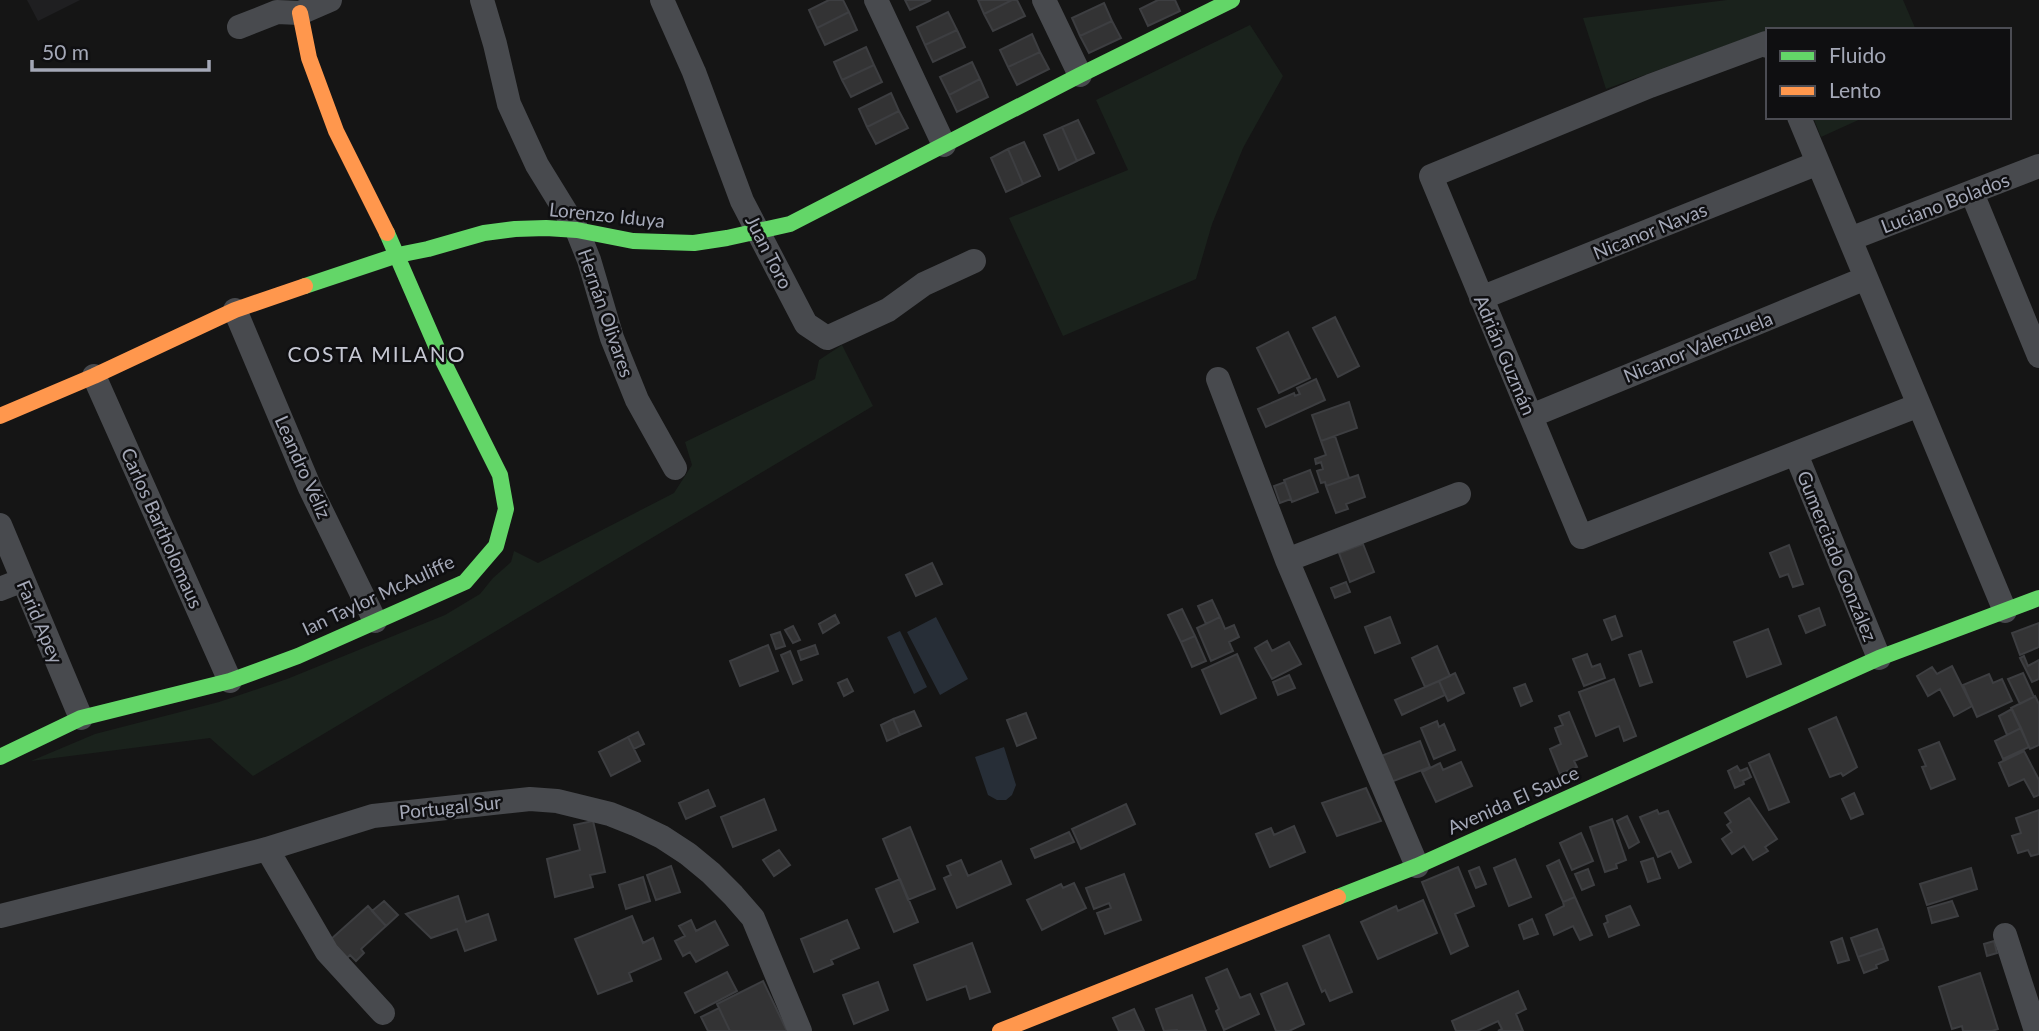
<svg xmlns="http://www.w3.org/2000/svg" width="2039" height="1031" font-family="Lato,sans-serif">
  <rect width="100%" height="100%" fill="#151515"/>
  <path fill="#1f1f21" d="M27 0H80L38 21Z"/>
  <path fill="#1a221c" d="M1727 0H1903L1916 30H1778L1777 27 1606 89 1583 18Z
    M1250 25 1283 76 1243 148 1212 224 1196 279 1063 336 1009 218 1128 170 1096 100Z
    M1813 117H1865L1821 137Z
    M842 345 873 406 253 776 210 738 31 761 95 734 219 702 287 679 445 615 480 594 493 578 511 562 514 551 538 563 674 493 692 465 685 442 815 379 819 360Z"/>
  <path fill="#272e37" d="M936 617 968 679 940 695 907 632Z
    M900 631 927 687 914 694 887 637Z
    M1004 747 1016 785 1012 795 1006 800H997L988 795 975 757Z"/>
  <path fill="#333334" stroke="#3d3e41" stroke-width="2" d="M829 0H843L849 12 817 28 809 10Z
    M905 0H931L910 10Z
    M978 0H1012L984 14Z
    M1012 0H1017L1025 16 993 31 984 14Z
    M1158 0H1175L1180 11 1148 26 1140 9Z
    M1104 3 1112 21 1080 36 1072 18Z
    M849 12 857 30 825 45 817 28Z
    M948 12 957 30 925 45 917 27Z
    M1112 21 1121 38 1089 53 1080 36Z
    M957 30 965 47 933 62 925 45Z
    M1032 34 1040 52 1008 67 1000 50Z
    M866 47 874 65 842 80 834 62Z
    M1040 52 1049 69 1017 85 1008 67Z
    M972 62 980 79 949 95 940 77Z
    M874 65 882 82 851 97 842 80Z
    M980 79 988 97 957 112 949 95Z
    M891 93 899 111 867 127 859 109Z
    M899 111 908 128 876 144 867 127Z
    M1078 120 1094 153 1077 161 1062 127Z
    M1062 127 1077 161 1059 170 1044 135Z
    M1024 142 1040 176 1023 184 1008 149Z
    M1008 149 1023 184 1006 192 991 158Z
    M1335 317 1359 366 1338 377 1313 328Z
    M1288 332 1310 378 1279 393 1257 348Z
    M1316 379 1325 400 1266 427 1258 409 1294 393 1295 396 1300 394 1297 388Z
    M1349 402 1357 428 1321 441 1312 415Z
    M1335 436 1349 478 1326 486 1325 482 1321 483 1317 471 1323 469 1321 462 1316 464 1315 459 1326 455 1321 441Z
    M1310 470 1318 492 1292 502 1284 480Z
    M1358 475 1365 497 1346 504 1348 509 1336 513 1326 486Z
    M1285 482 1291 499 1280 503 1274 486Z
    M1363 544 1374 572 1350 582 1339 553Z
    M1789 545 1803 584 1793 587 1788 574 1780 577 1770 553Z
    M932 563 942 584 916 596 906 575Z
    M1346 582 1350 592 1335 598 1331 588Z
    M1212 600 1220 617 1206 624 1198 606Z
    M1819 608 1825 625 1806 633 1799 616Z
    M1182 609 1195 636 1181 642 1168 615Z
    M835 615 839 623 823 633 819 624Z
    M1615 616 1622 636 1612 640 1604 620Z
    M1220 617 1225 629 1234 625 1239 637 1229 642 1233 651 1211 661 1197 628Z
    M1390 617 1400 643 1375 653 1365 627Z
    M2039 623V647L2020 655 2012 633Z
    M793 626 800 640 793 643 785 630Z
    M1768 629 1781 664 1747 677 1734 642Z
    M780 632 785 646 776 649 771 635Z
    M1195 636 1206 661 1192 667 1181 642Z
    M1267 641 1272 651 1289 642 1301 664 1272 679 1255 648Z
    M768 645 778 671 740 686 730 661Z
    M815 645 818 654 801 660 798 651Z
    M1437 646 1450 676 1425 687 1412 658Z
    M790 651 802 680 793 684 781 655Z
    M1641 651 1652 682 1640 686 1629 655Z
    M1237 654 1256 698 1221 714 1202 670Z
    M1587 654 1592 667 1600 664 1605 678 1584 686 1573 659Z
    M2024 656 2028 666 2039 660V679L2032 682 2020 658Z
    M1952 666 1972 706 1954 716 1940 689 1928 696 1917 676 1932 667 1937 674Z
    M1455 673 1464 693 1448 701 1439 681Z
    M2023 673 2034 697 2020 704 2008 679Z
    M1989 674 1993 683 2002 679 2012 701 1977 717 1963 685Z
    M1289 675 1295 688 1278 695 1273 682Z
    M847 679 853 691 844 696 838 683Z
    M1614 679 1636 736 1624 741 1619 726 1596 736 1579 692Z
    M1439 681 1445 695 1402 715 1395 700Z
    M1525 684 1532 701 1521 706 1514 688Z
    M2035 696 2039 704V745L2030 749 2011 708Z
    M2012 709 2021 728 2007 735 1999 716Z
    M914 711 921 726 900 735 893 719Z
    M1569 712 1587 756 1574 761 1577 767 1560 774 1550 749 1561 744 1555 728 1563 725 1559 716Z
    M1026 713 1036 738 1017 746 1007 720Z
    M1836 717 1857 767 1843 776 1841 773 1830 777 1809 729Z
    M893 719 900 735 887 741 881 725Z
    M1437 721 1439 727 1444 724 1455 750 1434 759 1421 728Z
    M2021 728 2029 747 2003 759 1995 741Z
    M638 732 644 744 634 749 628 737Z
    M628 737 640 761 611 776 599 752Z
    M1420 741 1430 767 1391 782 1381 756Z
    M1939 742 1955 779 1931 789 1922 767 1926 766 1919 750Z
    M2024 751 2039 780V795L2034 797 2024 779 2009 786 1999 763Z
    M1769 754 1789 802 1769 810 1749 763Z
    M1461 762 1472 786 1436 802 1422 772 1440 763 1443 770Z
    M1737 766 1740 771 1747 768 1751 777 1743 781 1744 784 1735 788 1728 771Z
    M1366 788 1381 821 1337 836 1322 803Z
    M708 790 715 806 686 819 679 803Z
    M1854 793 1863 814 1851 819 1842 799Z
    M1749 798 1777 839 1765 847 1768 851 1753 860 1744 846 1732 854 1722 839 1732 832 1727 825 1731 822 1725 813Z
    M764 799 776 830 733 847 721 817Z
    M1126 804 1135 824 1081 849 1072 829Z
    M1657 810 1659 814 1668 811 1691 862 1679 868 1671 851 1658 857 1640 817Z
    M2039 810V854L2031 856 2028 850 2018 853 2012 836 2021 833 2016 818Z
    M1627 816 1639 842 1629 848 1617 821Z
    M1612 819 1626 860 1616 864 1617 868 1605 872 1590 827Z
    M593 821 605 872 590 875 593 887 555 897 547 859 580 850 574 825Z
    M1294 826 1305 852 1270 867 1256 834 1271 828 1274 835Z
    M910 827 935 889 908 900 883 839Z
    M1069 832 1074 842 1035 858 1031 849Z
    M1581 833 1593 861 1572 870 1560 843Z
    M779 850 790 865 774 876 763 860Z
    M1653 858 1660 878 1648 882 1641 862Z
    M1515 859 1531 897 1509 906 1494 868Z
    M961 860 968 876 1001 861 1011 884 957 908 944 878 951 875 947 866Z
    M1559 860 1575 897 1563 902 1547 866Z
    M671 866 680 892 656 900 647 875Z
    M1458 867 1474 906 1455 914 1468 946 1451 954 1422 882Z
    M1479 867 1486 884 1476 888 1469 871Z
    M1971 868 1977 889 1927 905 1920 884Z
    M1588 869 1594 885 1582 890 1575 874Z
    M1124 874 1141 920 1105 934 1097 913 1111 908 1109 903 1094 909 1086 888Z
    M643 877 650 901 626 909 619 885Z
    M900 879 918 922 894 932 876 889Z
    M1074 883 1086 908 1042 930 1027 900 1061 884 1063 888Z
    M458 896 466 922 488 914 496 940 465 951 457 929 431 938 406 914Z
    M1575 897 1592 935 1580 940 1573 926 1554 935 1546 915 1564 906 1563 902Z
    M1423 900 1437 933 1378 959 1361 922 1396 906 1398 911Z
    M384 901 398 915 386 926 372 911Z
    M1952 901 1958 916 1932 923 1928 908Z
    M368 906 386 926 361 949 364 953 356 961 350 955 347 958 330 940Z
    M1630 906 1639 925 1609 937 1604 924 1608 922 1606 916Z
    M632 916 643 943 653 938 661 959 629 973 632 981 598 994 575 939Z
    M1532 919 1538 934 1524 939 1519 925Z
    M691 920 696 931 715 921 728 945 696 962 690 952 683 956 675 941 685 936 679 926Z
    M847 920 859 948 831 960 833 964 814 972 801 939Z
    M1877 929 1884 948 1858 957 1851 938Z
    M1329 935 1352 992 1330 1001 1325 990 1322 992 1303 946Z
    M1842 938 1849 960 1838 963 1831 942Z
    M1994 941 1997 953 1987 956 1984 944Z
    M972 943 990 992 970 999 966 986 927 1000 914 965Z
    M1884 948 1888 960 1876 965 1877 968 1864 973 1858 957Z
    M1227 969 1240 998 1250 994 1259 1014 1224 1030 1216 1011 1219 1009 1206 978Z
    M727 972 737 991 695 1013 685 993Z
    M1980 973 1998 1029 1992 1031H1963L1962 1026 1952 1029 1939 987Z
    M763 981 787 1031H730L717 1004Z
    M878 982 888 1010 854 1024 843 995Z
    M1287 983 1304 1024 1289 1031H1276L1261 994Z
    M1518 991 1526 1009 1516 1014 1523 1031H1498L1502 1029 1498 1021 1477 1031H1456L1452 1021Z
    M1192 995 1206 1031H1178L1177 1030 1164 1031 1156 1009Z
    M719 1008 730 1031H708L701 1017Z
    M1134 1009 1144 1031H1119L1113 1018Z"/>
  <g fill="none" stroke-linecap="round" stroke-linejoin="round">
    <path stroke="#484a4e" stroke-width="24" d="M482 0 495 44 509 104 537 165 577 230 589 260 612 338 637 400 675 468
      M662 0 694 72 742 201 806 324 827 338 888 310 924 284 974 261
      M876 0 944 145
      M1044 0 1080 75
      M239 27 277 12 300 13 330 0
      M1768 46 1766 43 1650 86 1431 176 1581 537 1919 405
      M1799 117 2005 611
      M1972 193 2039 356
      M1850 239 2039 166
      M1481 298 1818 163
      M235 310 310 488 375 621
      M94 376 230 681
      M1218 379 1287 560 1417 866
      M1531 416 1866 278
      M1796 454 1879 658
      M0 525 81 718
      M1287 560 1459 494
      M0 589 23 580
      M267 849 327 952 383 1013
      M0 916 267 849 373 816 530 799 557 801 610 814 635 824 662 837 688 854 711 873 733 895 753 918 800 1031
      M2005 935 2036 1031"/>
    <path stroke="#63d668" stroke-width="16" d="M305 286 398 255 428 249 484 233 515 229 546 228 577 230 633 241 694 243 727 238 790 224 1080 75 1232 0
      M0 757 81 718 230 681 298 656 465 582 496 546 506 509 500 475 440 355 387 233
      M1338 897 1417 866 1879 658 2039 598"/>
    <path stroke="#ff974d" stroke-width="16" d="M300 13 309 58 336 131 387 233
      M0 416 94 376 235 310 305 286
      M1000 1031 1338 897"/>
  </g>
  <g text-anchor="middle" stroke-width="5" stroke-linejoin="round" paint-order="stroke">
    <g font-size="19" fill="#a4a8b7" stroke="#0f0f11">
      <text transform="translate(1945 203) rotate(-21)" y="7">Luciano Bolados</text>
      <text transform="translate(607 215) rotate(6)" y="7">Lorenzo Iduya</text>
      <text transform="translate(1650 231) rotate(-22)" y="7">Nicanor Navas</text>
      <text transform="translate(769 252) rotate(63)" y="7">Juan Toro</text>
      <text transform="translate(606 313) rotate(71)" y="7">Hernán Olivares</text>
      <text transform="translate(1698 347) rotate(-22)" y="7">Nicanor Valenzuela</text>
      <text transform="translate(1505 355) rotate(67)" y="7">Adrián Guzmán</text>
      <text transform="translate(303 467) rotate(66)" y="7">Leandro Véliz</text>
      <text transform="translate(162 528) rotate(66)" y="7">Carlos Bartholomaus</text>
      <text transform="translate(1837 556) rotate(68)" y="7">Gumerciado González</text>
      <text transform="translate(378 595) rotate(-25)" y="7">Ian Taylor McAuliffe</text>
      <text transform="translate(40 622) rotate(67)" y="7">Farid Apey</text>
      <text transform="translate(1513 800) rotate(-24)" y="7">Avenida El Sauce</text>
      <text transform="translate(450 807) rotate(-6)" y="7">Portugal Sur</text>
    </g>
    <g font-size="21" letter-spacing="2" fill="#c6c8d3" stroke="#0f0f11">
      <text x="377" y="362">COSTA MILANO</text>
    </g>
  </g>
  <rect x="1766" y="28" width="245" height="91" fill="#0f0f11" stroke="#4b4c53" stroke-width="2"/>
  <rect x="1780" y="51" width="35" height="10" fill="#63d668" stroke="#4b4c53" stroke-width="2"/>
  <text x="1829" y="63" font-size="21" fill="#a4a8b7">Fluido</text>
  <rect x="1780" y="86" width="35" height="10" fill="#ff974d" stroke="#4b4c53" stroke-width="2"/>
  <text x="1829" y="98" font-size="21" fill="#a4a8b7">Lento</text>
  <path d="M32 60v10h177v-10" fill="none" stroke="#a4a8b7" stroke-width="3.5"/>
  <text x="42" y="60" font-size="21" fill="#a4a8b7" stroke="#0f0f11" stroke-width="5" paint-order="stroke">50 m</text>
</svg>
